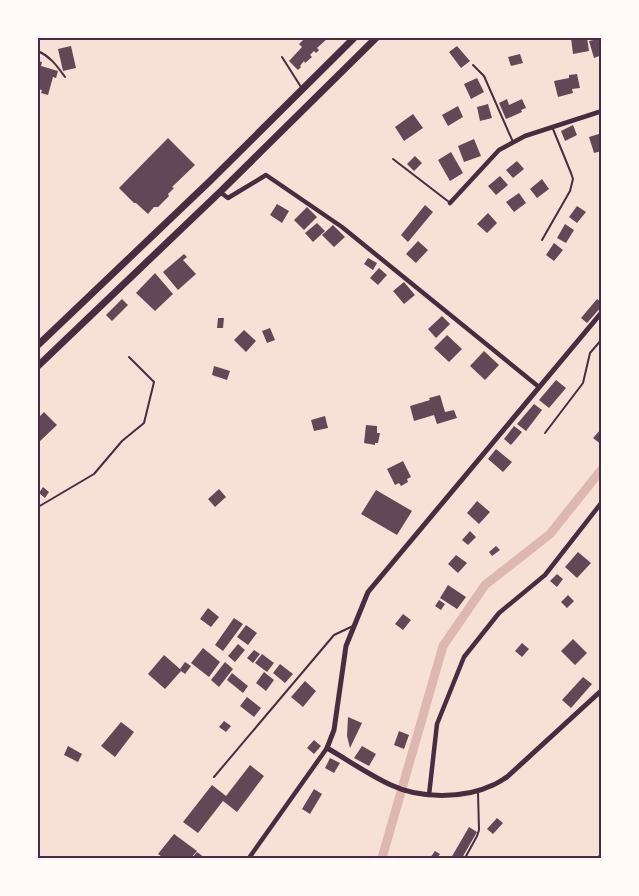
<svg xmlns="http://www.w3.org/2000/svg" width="639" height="896" font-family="'Fira Sans',sans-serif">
  <rect width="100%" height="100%" fill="#f7e1d7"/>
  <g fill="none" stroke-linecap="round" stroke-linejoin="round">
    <path stroke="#dcb8b0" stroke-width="9" d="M382 858 443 646 485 585 550 534 602 469"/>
  </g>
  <path fill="#644757" d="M305 38H331L329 40 328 38 317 48 319 50 316 53 314 51 310 55 312 57 305 63 304 61 300 66 301 67 298 70 289 61 302 47 299 44Z
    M571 38H587L589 51 573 54Z
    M602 38V55L594 58 589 41Z
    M71 46 76 68 63 71 58 49Z
    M457 46 470 61 461 68 449 52Z
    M520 54 523 63 511 66 508 57Z
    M38 61 42 62 41 66 58 71 56 78 53 77 48 95 41 93 42 90 38 89Z
    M577 74 580 88 572 89 573 93 558 97 554 81 569 78V75Z
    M477 78 484 92 471 99 464 84Z
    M507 99 509 105 522 99 526 108 521 110 522 112 506 119 499 103Z
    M488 104 492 118 480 121 477 107Z
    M458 106 463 117 448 126 442 115Z
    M413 114 423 128 404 141 395 127Z
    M573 125 577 135 565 141 561 131Z
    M602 133V151L594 153 589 137Z
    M168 138 195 165 172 187 174 188 168 194 169 196 158 207H154L148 214 136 203H134L119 188Z
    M474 139 481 156 464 162 458 146Z
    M451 152 463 173 450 181 438 160Z
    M415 156 422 163 414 171 407 164Z
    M517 161 524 169 513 178 506 170Z
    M500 176 508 185 496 195 488 186Z
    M542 179 549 189 537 198 530 189Z
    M519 193 526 203 514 212 506 202Z
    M277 204 289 211 282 223 270 215Z
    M425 205 433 212 408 242 401 235Z
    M577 206 586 212 577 223 569 217Z
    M307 207 317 217 304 230 294 220Z
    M488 213 497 223 487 233 477 224Z
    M317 223 325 231 313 242 305 233Z
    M565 224 574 230 566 243 557 238Z
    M333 225 345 237 334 247 322 235Z
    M418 241 428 250 416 263 406 254Z
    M554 243 563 250 554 261 546 255Z
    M184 254 187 257 183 260 196 274 178 290 163 272Z
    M368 258 377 263 373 270 364 264Z
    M379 268 387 275 378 285 370 278Z
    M155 273 173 294 155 311 136 293Z
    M404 282 415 295 404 304 393 291Z
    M122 299 128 305 112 321 106 315Z
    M597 299 602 303V306L587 323 581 318Z
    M442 316 450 324 436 338 428 329Z
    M218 318H224L223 328H217Z
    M270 328 275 340 267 343 262 331Z
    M244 330 256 341 246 352 234 340Z
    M447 335 462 349 449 362 434 348Z
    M484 351 499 365 485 380 470 366Z
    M214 366 230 371 227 380 212 375Z
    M556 380 566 388 549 408 539 400Z
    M440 395 445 412 454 410 457 418 437 424 434 415 414 421 410 406 430 400 429 398Z
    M534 404 542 410 526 431 517 424Z
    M44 412 57 425 38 443V418Z
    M325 416 328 428 314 431 311 420Z
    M366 425 377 426V433H380L378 443H375V445L364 443Z
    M514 426 522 432 511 445 504 439Z
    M602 428V445L593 438Z
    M496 449 512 462 503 472 488 459Z
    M403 461 411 477 407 479 408 482 401 486 399 483 395 485 387 469Z
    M43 487 49 492 45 498 39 493Z
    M219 489 226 497 215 507 208 499Z
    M376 490 412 511 397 535 361 514Z
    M477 501 490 512 479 524 467 513Z
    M470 531 476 537 468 545 462 540Z
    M496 546 500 550 492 556 489 552Z
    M578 552 591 563 577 578 565 567Z
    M456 555 467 563 458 573 448 564Z
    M557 574 563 579 557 587 550 581Z
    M448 585 466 597 457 609 440 598Z
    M568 595 574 601 567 608 561 602Z
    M439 600 445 604 441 610 435 606Z
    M208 608 219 617 211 627 200 619Z
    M403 614 411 620 403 630 395 624Z
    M234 618 243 624 223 651 215 645Z
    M246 625 257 633 248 645 237 637Z
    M573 639 587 653 575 665 561 651Z
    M522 643 529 649 522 657 515 651Z
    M238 644 245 650 235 662 228 656Z
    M203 648 220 662 209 677 191 663Z
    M254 650 260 654 253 663 247 658Z
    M262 654 274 663 267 672 255 663Z
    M164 655 180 669 185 662 191 666 185 674 181 671 165 689 148 674Z
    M225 662 233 669 219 687 211 680Z
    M280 664 293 674 285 683 273 673Z
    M264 672 274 680 266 691 256 683Z
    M232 673 248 686 243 693 227 680Z
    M583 677 592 684 571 708 562 700Z
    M305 681 316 691 303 707 291 697Z
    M247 697 261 708 254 717 240 706Z
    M348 717 362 723 350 748 347 736Z
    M224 721 231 726 226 732 219 727Z
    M121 722 134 732 115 757 101 746Z
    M399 731 409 735 404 749 394 745Z
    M314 740 321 746 314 754 307 748Z
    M68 746 82 754 78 762 64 755Z
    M362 746 376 754 369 766 354 758Z
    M330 758 340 763 334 773 325 768Z
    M250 765 264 776 237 812 223 801 198 833 183 822 212 785 226 796Z
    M314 789 322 794 310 814 302 809Z
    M497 818 503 823 493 834 487 829Z
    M469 827 477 832 462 858H451Z
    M174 834 197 851 191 858H164L158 854Z
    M435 851 440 854 437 858H430Z
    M197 852 205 858H192Z"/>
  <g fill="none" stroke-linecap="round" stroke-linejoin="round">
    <path stroke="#4a2c40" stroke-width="2" d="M597 858 602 854"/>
    <path stroke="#4a2c40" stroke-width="2" d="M38 51C51 57 57 66 65 77
      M282 57 301 87
      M473 65 484 76 513 142
      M393 159 449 202
      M542 240 570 191 573 179 571 173 553 129
      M545 433 583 383 590 353 602 339
      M38 507 94 474 122 441 144 423 154 382 129 357
      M214 777 334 635 353 626
      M465 858 477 836 479 830 478 792"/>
    <path stroke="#4a2c40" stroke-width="4.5" d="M220 192 228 198 266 175 342 227 539 387
      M450 203 499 150 525 136 602 111
      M429 795 437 724 464 657 499 613 545 575 602 502
      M249 858 327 748"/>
    <path stroke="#4a2c40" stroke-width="5" d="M602 312 368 592 346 646 334 730 327 748C348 760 369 775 391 785 420 799 464 799 493 785 498 783 502 780 507 777L602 690"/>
    <path stroke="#4a2c40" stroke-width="7" d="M38 345 210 181 354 38
      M38 366 220 192 376 38"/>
  </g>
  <rect width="639" height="896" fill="none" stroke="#fffaf5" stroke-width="78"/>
  <rect x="39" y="39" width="561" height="818" fill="none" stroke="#4a2c40" stroke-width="2"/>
</svg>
